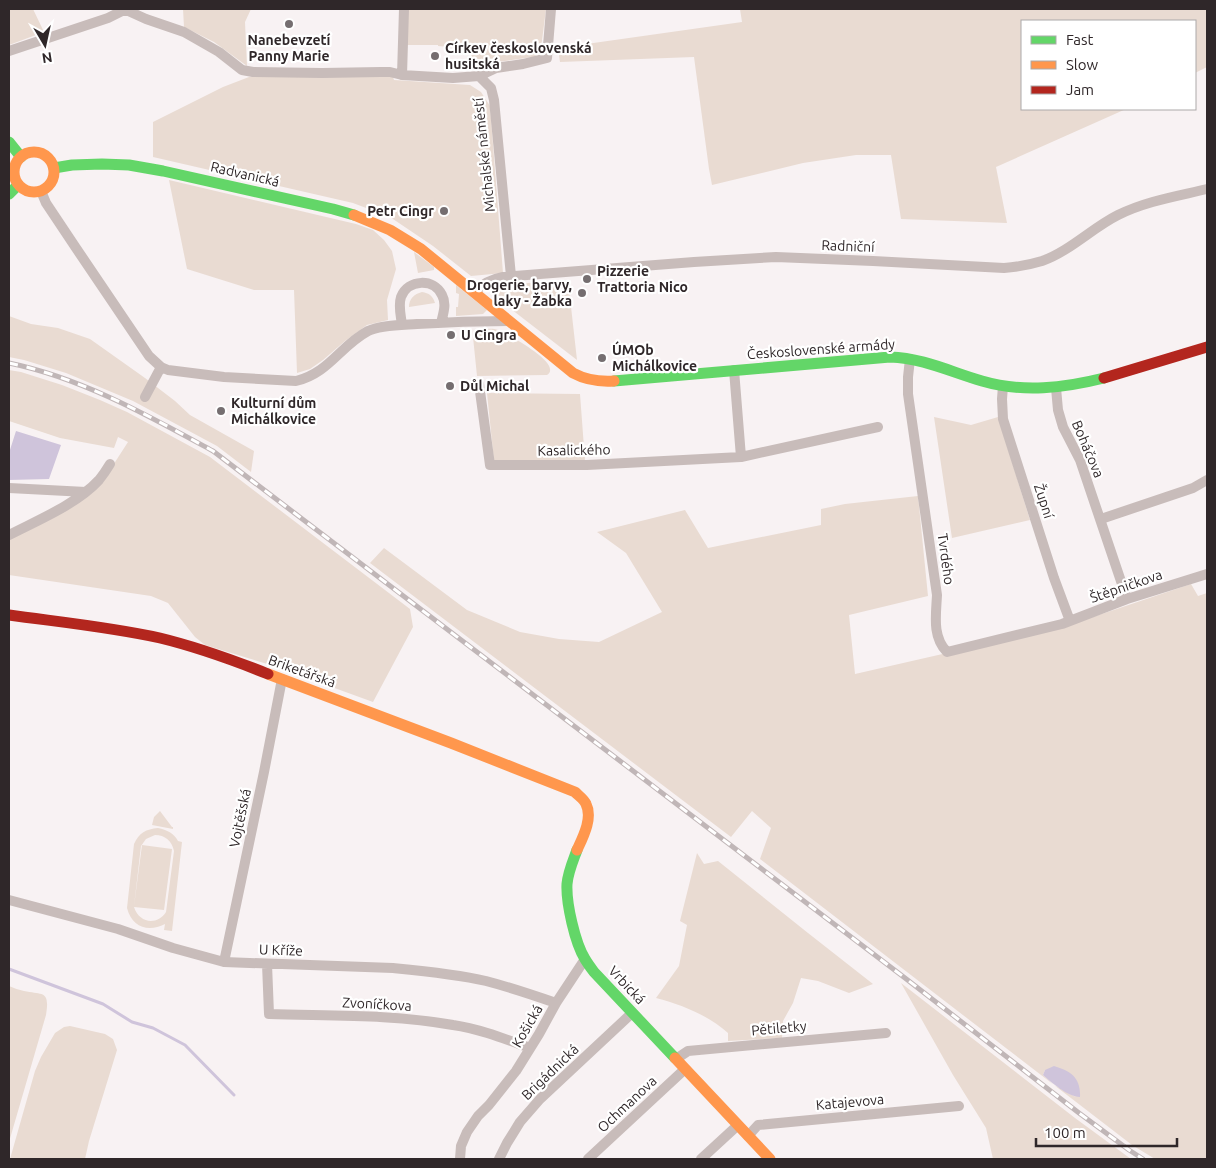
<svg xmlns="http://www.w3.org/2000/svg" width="1216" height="1168" font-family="Ubuntu,sans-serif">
  <rect width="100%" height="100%" fill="#f8f2f3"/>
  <path fill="#e9dbd2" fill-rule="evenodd" d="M9 9H33L44 32 9 45Z
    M183 9H251L245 22 247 66 214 42 184 27Z
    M407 9H546L540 56 470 66 472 49 438 46V45H407Z
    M740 9H1207V67L1195 73V21H1022V109H1126L996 167 1007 223 901 219 891 155H856L803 163 712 185 709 169 694 57 560 62 558 48 742 22Z
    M392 74 394 80 470 85 481 92 490 106 503 273 471 276 433 246 390 217 353 203 153 157V122L223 87 249 77 284 75Z
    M169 180 356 224 373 230 384 240 392 251 396 269 387 300 388 320 367 325 345 341 323 360 310 369 297 373 294 290H254L187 269Z
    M414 252 434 267V270L418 273Z
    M568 280 577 360 490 293 495 288 502 285Z
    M456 285 487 310 483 314 456 316V307H458L459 294 456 293Z
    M422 292C429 293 433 296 435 303L409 307C409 299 414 294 422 292Z
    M9 316 31 324 58 328 90 339 145 378 175 401 190 415 254 451 251 472 217 446 133 401 66 373 24 360 9 357Z
    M482 329C488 329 493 328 498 330 507 334 564 364 547 375L477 376 473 337Z
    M9 370 21 372 62 385 100 400 127 412 210 457 410 609 413 627 373 702 274 666 205 645 195 637 168 603 151 596 9 575V539L108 473 128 442 118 437 114 448 60 438 9 421Z
    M487 393 580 394 585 461H494Z
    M934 417 971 425 998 417 1030 520 952 538Z
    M918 496 928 596 849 615 855 674 1069 625 1191 584 1198 596 1207 593V1159H1155L1132 1145 760 859 771 828 752 811 731 837 370 563 384 548 467 610 520 632 559 639 599 642 662 612 626 553 597 532 685 510 708 548 821 525V509L845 504ZM1045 1070 1076 1097 1054 1085 1043 1075Z
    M160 811 172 827H173V829L152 825 154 817Z
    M158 828C167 830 174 833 178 841L182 842 172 931 164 930 165 924C148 933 132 927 127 908L134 844C139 833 146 829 158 828ZM155 835C165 835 172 841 174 851L166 912C157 926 139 923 134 907L164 910 172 849 142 845 134 906 141 846 146 839Z
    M697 853 704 864 718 861 808 933 873 984 849 993 818 981 801 978 793 1003 783 1021 782 1038 728 1041V1033C708 1015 682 1005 656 998L679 966 687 925 680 921Z
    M901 983 1075 1118 1131 1159H993L986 1128 953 1075Z
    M9 986C14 988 19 990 24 991 43 995 50 990 46 1015L9 1142Z
    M70 1026 105 1034 113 1039 117 1050 89 1141 85 1159H10L35 1071 41 1057 55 1033 64 1027Z"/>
  <path fill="#cfc4db" d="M16 431 61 445 49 479 9 480V453Z
    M1054 1066C1071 1071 1081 1078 1080 1097 1068 1097 1051 1082 1043 1075L1045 1070Z"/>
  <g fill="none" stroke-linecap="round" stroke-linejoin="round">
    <path stroke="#cfc4db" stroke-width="3" d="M9 969 103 1004 132 1022 153 1028 185 1045 234 1095"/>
    <path stroke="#c8bcba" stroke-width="10" d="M124 9 146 19 184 32 219 52 242 70 253 72 322 73 381 72H390L402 75 453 78 479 76 496 68 523 64 547 58 551 9
      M9 51 108 18 126 9
      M402 75 404 9
      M479 76 491 88 494 100 511 276
      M41 191 46 203 76 248 149 356 161 367 168 370 224 377 296 381C329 373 340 346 368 331 380 325 403 325 417 324 448 322 478 321 509 321
      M475 292C482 284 492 279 503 277L694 262 776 257 873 261 1004 268C1017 267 1029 265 1042 261 1070 251 1092 228 1118 215 1146 201 1178 196 1207 189
      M402 325C401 316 398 306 401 297 408 279 434 278 442 295 447 304 443 314 441 323
      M910 359 908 377V394L937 595C936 615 932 637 947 652L1062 624 1127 599 1207 574
      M734 370 741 457
      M479 384 490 465H587L741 457 878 427
      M1003 386 1002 399 1003 419 1054 578 1070 621
      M1056 388 1058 410 1063 427 1080 460 1127 599
      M145 397 161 367
      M9 488 86 492
      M1101 519 1193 488 1207 480
      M9 535C38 520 77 504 99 480 103 475 107 469 110 464
      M9 900 118 929 173 948 224 962 393 968C424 971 456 974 486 981 509 987 533 995 556 1003
      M224 962 264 772 282 679
      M267 964 269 1014C330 1016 393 1014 453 1025 480 1029 505 1039 530 1048
      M676 1059 688 1051 886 1033
      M748 1136 758 1125 959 1106
      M460 1159 461 1146 467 1132 478 1116 489 1105 516 1071 539 1034 556 1003 585 959
      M499 1159 507 1143 520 1122 540 1099 632 1013
      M588 1159 685 1069
      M701 1159 738 1125"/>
    <path stroke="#63d668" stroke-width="11" d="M9 142 21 157
      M54 168 72 165 102 164 129 165 163 171 333 209 354 215
      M9 194 18 185
      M614 381 890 357C923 358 951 372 982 381 1023 393 1064 388 1104 378
      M577 850C573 861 568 872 567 884 566 903 575 943 585 959 588 964 591 968 594 972L675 1058"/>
    <path stroke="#ff974d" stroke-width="11" d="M14 172a20 20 0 1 1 40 0a20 20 0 1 1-40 0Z
      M354 215 390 230 421 249 573 373C586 380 599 382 614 381
      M268 674 451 743 575 792C579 796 584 799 586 804 593 818 583 837 577 850
      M675 1058 770 1159"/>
    <path stroke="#b3261e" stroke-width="11" d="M1104 378 1207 347
      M9 615C59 622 110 627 160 638 197 647 233 660 268 674"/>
    <g stroke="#c0b6b7" stroke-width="5">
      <path id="rail" d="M9 363C82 378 149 416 213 451L905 978 1079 1113 1129 1150 1143 1159"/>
    </g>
    <use href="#rail" stroke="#fff" stroke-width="3" stroke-dasharray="9" stroke-linecap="butt"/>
  </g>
  <g fill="#756e70" stroke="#fff" stroke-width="2">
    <circle cx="289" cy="24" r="5"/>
    <circle cx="435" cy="56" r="5"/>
    <circle cx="444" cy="211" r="5"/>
    <circle cx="587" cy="279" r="5"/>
    <circle cx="582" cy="293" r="5"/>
    <circle cx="451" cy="335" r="5"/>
    <circle cx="602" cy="358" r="5"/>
    <circle cx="450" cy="386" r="5"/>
    <circle cx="221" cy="411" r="5"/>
  </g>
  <g text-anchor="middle" stroke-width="4.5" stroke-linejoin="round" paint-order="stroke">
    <g font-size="14" font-weight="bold" fill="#2f2729" stroke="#fff" text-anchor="start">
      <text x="289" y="45" text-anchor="middle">Nanebevzetí<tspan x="289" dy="16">Panny Marie</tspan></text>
      <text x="445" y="53">Církev československá<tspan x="445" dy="16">husitská</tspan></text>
      <text x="434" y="216" text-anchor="end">Petr Cingr</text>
      <text x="597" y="276">Pizzerie<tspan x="597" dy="16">Trattoria Nico</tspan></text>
      <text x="572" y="290" text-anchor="end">Drogerie, barvy,<tspan x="572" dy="16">laky - Žabka</tspan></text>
      <text x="461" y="340">U Cingra</text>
      <text x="612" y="355">ÚMOb<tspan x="612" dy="16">Michálkovice</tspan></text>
      <text x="460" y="391">Důl Michal</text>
      <text x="231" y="408">Kulturní dům<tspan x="231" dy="16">Michálkovice</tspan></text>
    </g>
    <g font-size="14" fill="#2f2729" stroke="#fff">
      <text transform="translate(484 155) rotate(-96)" y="5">Michalské náměstí</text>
      <text transform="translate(245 174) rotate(13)" y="5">Radvanická</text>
      <text transform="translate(848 246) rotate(2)" y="5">Radniční</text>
      <text transform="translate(821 349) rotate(-4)" y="5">Československé armády</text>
      <text transform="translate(1088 449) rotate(67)" y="5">Boháčova</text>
      <text transform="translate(574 450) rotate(-1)" y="5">Kasalického</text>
      <text transform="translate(1044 501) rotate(72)" y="5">Župní</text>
      <text transform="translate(946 559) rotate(82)" y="5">Tvrdého</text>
      <text transform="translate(1126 586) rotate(-19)" y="5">Štěpničkova</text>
      <text transform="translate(302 671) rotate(20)" y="5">Briketářská</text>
      <text transform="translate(240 818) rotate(-78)" y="5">Vojtěšská</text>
      <text transform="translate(281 950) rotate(2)" y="5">U Kříže</text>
      <text transform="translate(627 985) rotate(47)" y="5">Vrbická</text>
      <text transform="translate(377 1004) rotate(3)" y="5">Zvoníčkova</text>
      <text transform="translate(527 1026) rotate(-60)" y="5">Košická</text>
      <text transform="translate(779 1028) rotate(-5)" y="5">Pětiletky</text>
      <text transform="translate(550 1072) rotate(-44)" y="5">Brigádnická</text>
      <text transform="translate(850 1102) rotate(-5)" y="5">Katajevova</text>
      <text transform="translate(627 1104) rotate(-43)" y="5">Ochmanova</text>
    </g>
  </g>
  <rect width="1216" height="1168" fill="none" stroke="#2f2729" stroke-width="20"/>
  <rect x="1021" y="20" width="175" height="90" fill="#ffffff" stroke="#aca9a9"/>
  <rect x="1031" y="36" width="25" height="8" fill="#63d668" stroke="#aca9a9"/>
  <text x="1066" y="45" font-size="15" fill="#2f2729">Fast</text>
  <rect x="1031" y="61" width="25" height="8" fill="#ff974d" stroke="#aca9a9"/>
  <text x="1066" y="70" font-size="15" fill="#2f2729">Slow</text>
  <rect x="1031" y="86" width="25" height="8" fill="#b3261e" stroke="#aca9a9"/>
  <text x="1066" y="95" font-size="15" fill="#2f2729">Jam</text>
  <g transform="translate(45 45) rotate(171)" stroke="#ffffff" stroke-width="4" paint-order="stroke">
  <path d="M0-4L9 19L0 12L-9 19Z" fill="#2f2729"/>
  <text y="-8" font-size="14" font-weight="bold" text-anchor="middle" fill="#2f2729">N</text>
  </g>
  <path d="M1036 1138v8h141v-8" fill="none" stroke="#2f2729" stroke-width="2.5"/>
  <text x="1044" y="1138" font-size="15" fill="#2f2729" stroke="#ffffff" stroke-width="4" paint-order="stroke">100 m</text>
</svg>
